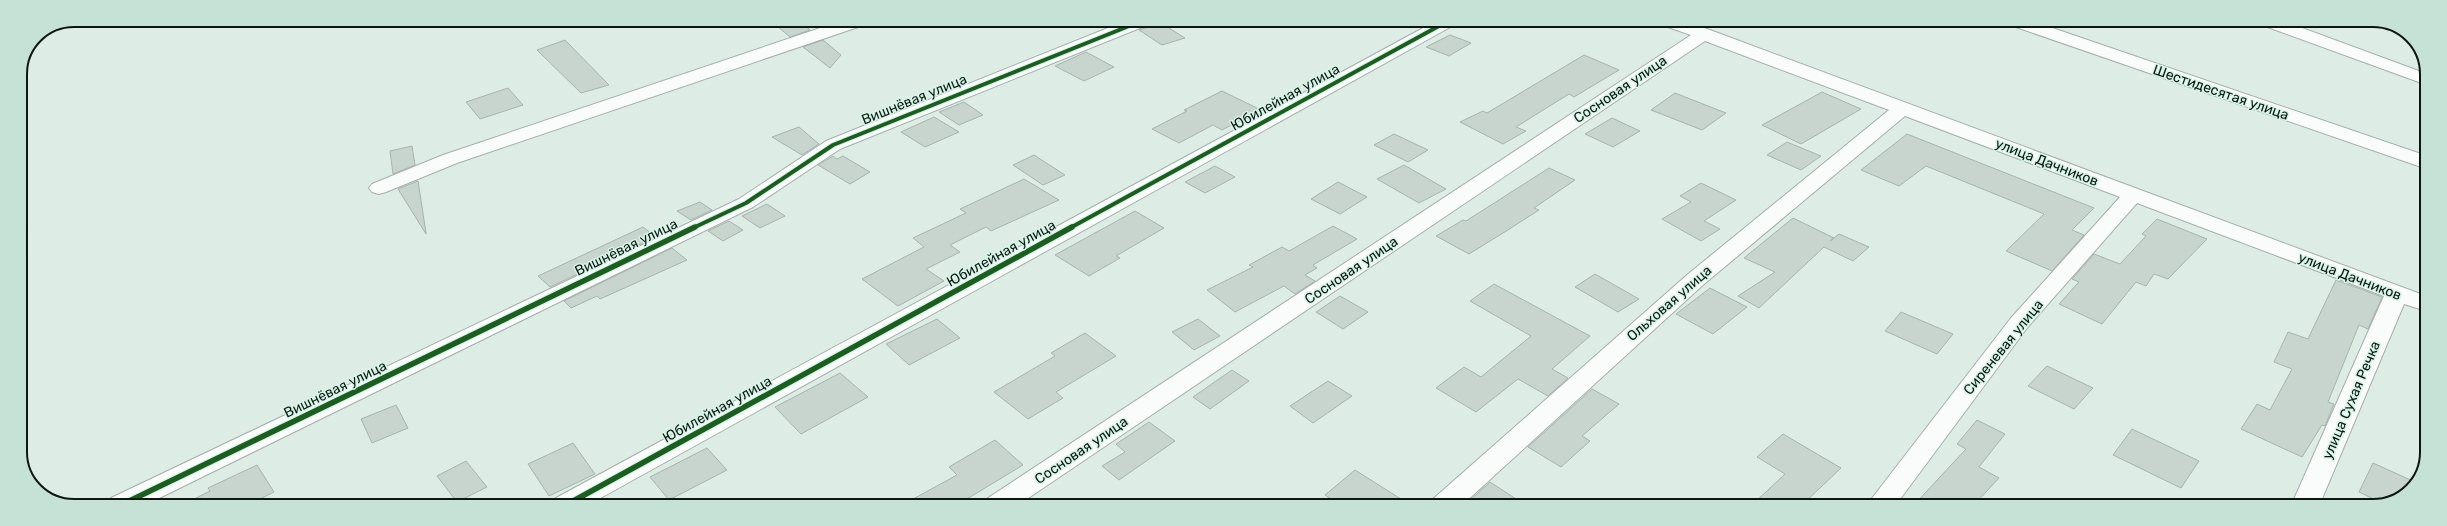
<svg xmlns="http://www.w3.org/2000/svg" width="2447" height="526" font-family="Rubik,sans-serif">
  <rect width="100%" height="100%" fill="#ddede6"/>
  <path fill="#c8d5cf" stroke="#a7b3ae" d="M795 20H799L810 30 790 37 777 26Z
    M1161 23 1185 38 1162 45 1139 30Z
    M1450 35 1471 43 1449 56 1426 47Z
    M565 40 609 85 581 93 537 50Z
    M823 40 841 55 830 68 803 47Z
    M1086 52 1114 67 1084 81 1055 66Z
    M1584 55 1619 70 1574 97 1569 94 1516 127 1526 131 1503 144 1460 122 1483 111 1487 113Z
    M508 88 523 105 480 119 466 102Z
    M1222 91 1261 110 1222 130 1213 125 1179 143 1152 129 1187 111 1184 110Z
    M1822 92 1861 109 1801 144 1762 125Z
    M1675 93 1726 113 1702 130 1651 110Z
    M964 102 983 115 959 125 939 112Z
    M934 117 959 132 925 147 901 132Z
    M1612 118 1640 131 1613 147 1585 134Z
    M799 127 819 144 802 155 772 137Z
    M1394 134 1428 150 1408 162 1374 145Z
    M1907 134 2094 208 2072 230 2084 235 2052 271 2006 251 2044 214 1926 166 1899 186 1861 170Z
    M1787 142 1821 156 1801 170 1767 155Z
    M412 146 415 165 393 174 390 151Z
    M1034 155 1065 175 1043 185 1013 165Z
    M833 156 837 159 843 156 870 172 850 184 818 165Z
    M1404 165 1446 189 1419 203 1377 179Z
    M1215 166 1235 177 1205 193 1185 182Z
    M1549 168 1575 180 1534 208 1539 210 1511 228 1469 254 1436 236 1463 220 1466 221Z
    M1024 179 1059 200 991 231 986 227 950 245 960 252 926 269 944 281 898 306 862 279 924 247 913 238 966 213 960 209Z
    M418 181 426 233V234L398 189Z
    M1338 182 1367 197 1340 214 1311 199Z
    M1701 183 1736 200 1704 221 1720 229 1701 241 1662 219 1691 202 1680 196Z
    M700 202 712 210 691 220 677 211Z
    M767 204 785 216 760 228 742 216Z
    M1135 211 1164 228 1116 256 1120 258 1089 276 1055 255Z
    M1793 218 1834 238 1830 241 1839 234 1869 247 1853 261 1824 247 1759 308 1738 296 1775 272 1744 258Z
    M2157 219 2207 239 2168 279 2154 274 2146 286 2136 282 2102 324 2059 304 2079 282 2072 279 2094 254 2120 264 2146 236 2142 234Z
    M729 221 743 230 723 241 708 231Z
    M1333 226 1357 239 1313 265 1317 268 1305 275 1315 281 1295 294 1284 286 1235 312 1207 290 1253 267 1249 265 1282 247 1289 251Z
    M643 227 656 237 550 287 538 276Z
    M672 248 687 260 600 299 597 296 571 308 564 301Z
    M1595 274 1639 299 1618 312 1575 287Z
    M2336 280 2382 297 2368 329 2359 325 2328 402 2334 404 2325 426 2322 425 2302 457 2241 429 2257 404 2270 410 2292 369 2274 362 2288 332 2308 339Z
    M1494 284 1590 336 1552 369 1568 378 1548 396 1518 379 1476 412 1436 388 1464 367 1481 377 1531 336 1470 301Z
    M1710 288 1747 307 1713 334 1676 314Z
    M1340 296 1368 312 1343 329 1316 312Z
    M1901 312 1953 334 1937 354 1885 331Z
    M937 319 960 338 909 365 886 344Z
    M1198 319 1220 336 1194 350 1172 332Z
    M1085 333 1116 356 1056 392 1063 398 1028 419 994 392 1055 356 1051 353Z
    M2047 366 2093 388 2074 409 2028 386Z
    M1232 370 1249 381 1210 409 1193 397Z
    M840 373 868 397 801 434 775 407Z
    M1328 381 1352 396 1313 423 1290 406Z
    M1592 389 1619 404 1582 436 1590 441 1561 467 1528 447Z
    M396 405 408 428 372 443 361 419Z
    M1977 420 2005 434 1979 467 1999 478 1973 506H1913L1966 449 1957 444Z
    M1149 422 1175 441 1119 480 1102 466 1125 452 1116 444Z
    M2132 429 2199 461 2181 488 2113 455Z
    M1783 434 1841 468 1801 506H1751L1785 474 1757 457Z
    M995 440 1023 465 957 505H902L957 475 949 467Z
    M573 443 595 474 549 496 528 464Z
    M707 448 727 470 669 500 650 477Z
    M466 461 487 487 457 502 437 476Z
    M2373 463 2415 482 2408 493 2382 503 2359 492Z
    M257 465 274 492 248 505H182L210 491 208 488Z
    M1355 470 1412 506H1341L1325 495Z
    M1490 482 1527 506H1464Z"/>
  <g fill="none" stroke-linecap="round" stroke-linejoin="round">
    <g stroke="#a3afaa" stroke-width="2">
      <path id="minor" d="M844 20H869L867 24 457 163 386 192 379 194 372 192 369 188 372 184 443 155Z
        M1128 20H1152L1150 24 840 149 753 207 145 505H107L111 498 739 199 826 141Z
        M1436 21H1456L1454 25 588 505H552L556 498Z
        M1660 21H1683L1710 30 2426 296V311L2404 304 2319 506H2291L2384 296 2137 203 2027 328 1895 506H1866L2011 318 2120 197 1905 116 1703 285 1461 506H1430L1433 499 1687 275 1889 110 1705 41 1018 505H985L988 498 1691 35 1662 25Z
        M2008 21H2032L2427 156V169L2010 25Z
        M2260 21H2283L2427 74V85L2262 25Z"/>
    </g>
    <use href="#minor" fill="#fafcfb" fill-rule="evenodd"/>
    <g stroke="#d6f4e7" stroke-width="6">
      <path id="cycleway-far1" d="M693 228 746 203 833 145 1144 20
        M1070 228 1448 21"/>
    </g>
    <g stroke="#d6f4e7" stroke-width="8">
      <path id="cycleway" d="M121 505 695 227
        M566 505 1072 227"/>
    </g>
    <use href="#cycleway-far1" stroke="#1b5e20" stroke-width="4"/>
    <use href="#cycleway" stroke="#1b5e20" stroke-width="5.5"/>
  </g>
  <g text-anchor="middle" stroke-width="3" stroke-linejoin="round" paint-order="stroke">
    <g font-size="14" fill="#0c1712" stroke="#d6f4e7">
      <text transform="translate(1620 89) rotate(-34)" y="5">Сосновая улица</text>
      <text transform="translate(2221 92) rotate(19)" y="5">Шестидесятая улица</text>
      <text transform="translate(1285 97) rotate(-29)" y="5">Юбилейная улица</text>
      <text transform="translate(914 99) rotate(-22)" y="5">Вишнёвая улица</text>
      <text transform="translate(2047 162) rotate(21)" y="5">улица Дачников</text>
      <text transform="translate(626 247) rotate(-26)" y="5">Вишнёвая улица</text>
      <text transform="translate(1001 253) rotate(-29)" y="5">Юбилейная улица</text>
      <text transform="translate(1351 270) rotate(-34)" y="5">Сосновая улица</text>
      <text transform="translate(2350 276) rotate(21)" y="5">улица Дачников</text>
      <text transform="translate(1669 303) rotate(-41)" y="5">Ольховая улица</text>
      <text transform="translate(2003 347) rotate(-51)" y="5">Сиреневая улица</text>
      <text transform="translate(335 389) rotate(-26)" y="5">Вишнёвая улица</text>
      <text transform="translate(2351 400) rotate(-67)" y="5">улица Сухая Речка</text>
      <text transform="translate(717 409) rotate(-29)" y="5">Юбилейная улица</text>
      <text transform="translate(1081 450) rotate(-34)" y="5">Сосновая улица</text>
    </g>
  </g>
  <path d="M0 0H2447V526H0ZM74 27H2373A47 47 0 0 1 2420 74V452A47 47 0 0 1 2373 499H74A47 47 0 0 1 27 452V74A47 47 0 0 1 74 27Z" fill="#c6e2d6" fill-rule="evenodd"/>
  <path fill="none" stroke="#0c1712" stroke-width="2" d="M74 27H2373A47 47 0 0 1 2420 74V452A47 47 0 0 1 2373 499H74A47 47 0 0 1 27 452V74A47 47 0 0 1 74 27Z"/>
</svg>
